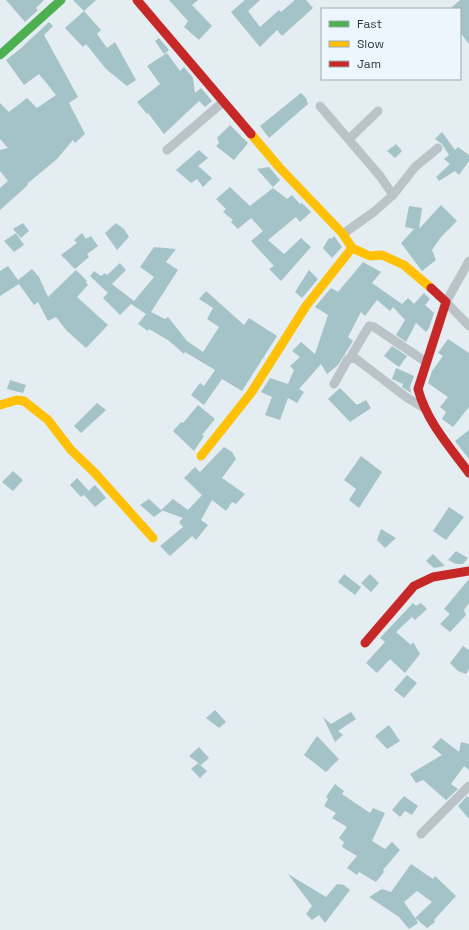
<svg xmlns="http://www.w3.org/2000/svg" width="469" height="930" font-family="'Space Grotesk',sans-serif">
  <rect width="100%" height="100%" fill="#e4edf1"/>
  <path fill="#a4c3c6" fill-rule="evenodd" d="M6 0H44L36 8 38 10 25 22Z
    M73 0H96L84 11Z
    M169 0H198L192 5 212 26 199 40 184 27 188 21Z
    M245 0H260L248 11 260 27 279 10 281 12 295 0H306L313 8 282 36 277 30 260 47 231 12Z
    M460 0H469V44L460 32V9H450Z
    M84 11 101 30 97 34 107 48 115 42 136 80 127 86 106 69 86 44 83 47 65 28Z
    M49 22 53 26 44 35 78 97 69 103 85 134 75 143 73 140 57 159 27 184 28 185 0 210V188L8 181 0 171V150L8 148 0 139V103L9 112 27 98 37 108 56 95 39 74 24 85 6 60 20 49Z
    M159 38 169 50 164 54 155 41Z
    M167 53 180 71 184 67 193 78 195 93 201 88 212 101 205 107 199 101 164 134 148 113 147 114 137 102 160 84 147 66Z
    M301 93 306 98 308 104 269 138 260 126Z
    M230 125 248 143 234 160 216 146 219 143 217 138Z
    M442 132 455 150 458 147 469 155V161L459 175 455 171 439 181 436 177 450 164 444 159 449 155 442 144 435 139Z
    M396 144 402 151 395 158 387 151Z
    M199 150 208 158 198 166 212 178 203 187 197 179 191 183 176 170Z
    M269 167 280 180 273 187 257 169Z
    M230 187 250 206 273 188 287 199 292 195 300 204 302 203 311 212 300 222 296 217 268 240 284 254 301 238 311 247 281 281 269 269 274 266 251 241 263 231 251 218 238 229 231 222 233 220 223 212 226 209 216 199Z
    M441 205 457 221 441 237 432 250 436 260 422 271 401 243 414 229 405 227 409 206 422 208 419 229Z
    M23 223 29 231 21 238 13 229Z
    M116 223 124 229 129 237 117 250 105 233Z
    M16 233 24 245 14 252 4 241Z
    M82 233 86 239 91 236 98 246 87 254 89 257 75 269 61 255 77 243 74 240Z
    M334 236 342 247 332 258 323 248 329 238 331 239Z
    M154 247 176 249 166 262 178 270 151 312 165 319 168 317 187 341 203 352 219 327 207 319 213 308 199 299 206 291 244 325 249 318 277 336 242 391 222 379 204 405 191 395 200 383 204 386 215 370 185 352 184 354 168 340 149 329 148 331 138 324 146 314 131 304 120 315 103 298 108 293 90 276 94 271 101 276 105 273 107 275 120 263 126 270 112 284 134 301 154 277 140 267Z
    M363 262 381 272 372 283 402 304 408 298 414 304 424 293 430 299 425 305 434 313 429 328 426 332 416 323 406 342 396 335 405 320 393 307 390 311 377 300 365 316 361 312 348 337 353 341 338 365 327 374 321 364 299 389 304 392 297 403 288 398 280 420 265 415 272 397 261 392 270 378 288 384 294 370 290 366 300 357 292 351 301 342 315 354 328 315 315 307 331 288 338 292Z
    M8 266 18 280 32 269 39 277 48 297 76 270 87 281 86 282 88 285 77 297 108 325 86 348 67 331 56 317 48 321 38 302 34 305 19 284 0 296V271Z
    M309 270 318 279 302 298 295 292Z
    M448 339 469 353V407L453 427 442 419 446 412 440 407 448 397 428 383 432 371 443 356 438 353Z
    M392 346 407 356 399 367 384 356Z
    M396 368 414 376 410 387 411 393 402 387 403 384 392 379Z
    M10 380 26 385 23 393 7 389Z
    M340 388 357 405 366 400 371 408 350 422 328 399Z
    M97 403 106 410 81 433 74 426Z
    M198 405 215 419 202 435 204 436 194 451 173 431 181 422 183 423Z
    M469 430V459L455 441Z
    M224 447 232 452 236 459 222 478 245 494 236 504 232 502 226 511 212 500 201 520 208 525 196 540 192 536 170 556 160 546 183 527 179 522 183 518 161 510 173 499 188 510 202 495 184 478 195 467 200 472Z
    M361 456 382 472 359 508 349 500 356 489 344 480Z
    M13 471 23 480 13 491 2 482Z
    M77 478 89 491 81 497 70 485Z
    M95 485 106 498 95 507 84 495Z
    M149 499 162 511 154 517 140 505Z
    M449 507 464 517 446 540 433 531Z
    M381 529 396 538 385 548 377 540Z
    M456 551 468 558 463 564H456L448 560Z
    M433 554 445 566 434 568 426 561Z
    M344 574 361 587 355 595 338 582Z
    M370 574 379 583 371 592 361 583Z
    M469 579V603L464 610 466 615 450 632 440 624 450 614 444 609Z
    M413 603 416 606 421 603 427 609 415 620 412 617 396 632 411 645 413 642 420 654 405 673 390 659 377 673 366 663 385 642 380 638Z
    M463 646 469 650V669L466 674 458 671 450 663Z
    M407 675 417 683 404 698 394 690Z
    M215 710 226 722 219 728 206 718Z
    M351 712 356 719 338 731 343 735 335 742 323 717 331 724Z
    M389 725 400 741 387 749 375 736Z
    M317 736 339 759 326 772 304 755Z
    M441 738 459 752 461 742 469 744V770L464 766 451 784 458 789 446 800 423 780 416 783 410 774 442 755 432 747Z
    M199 747 209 758 201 765 189 756Z
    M198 763 207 771 200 778 191 769Z
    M335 784 344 791 342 794 370 813 373 808 385 813 372 841 385 849 392 842 400 850 383 870 384 872 376 882 359 872 357 875 347 868 357 856 342 847 344 842 339 838 347 827 332 818 336 813 324 806 328 799 326 797Z
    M404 796 418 806 412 815 405 811 400 817 392 810Z
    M467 796 469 798V819L458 806Z
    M411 864 433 879 435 876 456 896 434 920 435 922 427 928 415 918 418 923 409 929 399 917 369 897 382 889 391 892ZM417 891 432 902 415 918 404 902Z
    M288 874 326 897 337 884 344 885 350 890 325 923 319 915 312 920 306 914 312 906Z"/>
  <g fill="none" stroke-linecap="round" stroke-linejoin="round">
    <path stroke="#bac3c7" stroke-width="9" d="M320 106 380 176 393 195
      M349 139 378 111
      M167 150 223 102
      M343 234 375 211 393 195 415 167 438 148
      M469 261 446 302 469 326
      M350 358 369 326 374 327 426 362
      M334 384 348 359 355 358 406 397 424 408
      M421 834 469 786"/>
    <path stroke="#4caf50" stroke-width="9" d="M0 55 61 0"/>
    <path stroke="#ffc107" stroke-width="9" d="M251 134 279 167 343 234 352 248 370 256 382 255 404 265 431 288
      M0 405 17 400 24 401 48 420 71 450 95 473 153 538
      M201 456 251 393 306 306 352 248"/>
    <path stroke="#c62828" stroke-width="9" d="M137 0 251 134
      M431 288 446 302 418 389C427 422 449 446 469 473
      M365 643 414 586 433 577 469 571"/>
  </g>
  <rect x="321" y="8" width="140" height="72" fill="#ecf6fc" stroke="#9eabaf"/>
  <rect x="329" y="21" width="20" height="6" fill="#4caf50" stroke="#9eabaf"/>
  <text x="357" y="28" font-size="12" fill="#293a3c">Fast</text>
  <rect x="329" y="41" width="20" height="6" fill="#ffc107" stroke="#9eabaf"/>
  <text x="357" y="48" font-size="12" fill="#293a3c">Slow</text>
  <rect x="329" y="61" width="20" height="6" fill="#c62828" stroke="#9eabaf"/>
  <text x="357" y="68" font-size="12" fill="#293a3c">Jam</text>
</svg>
